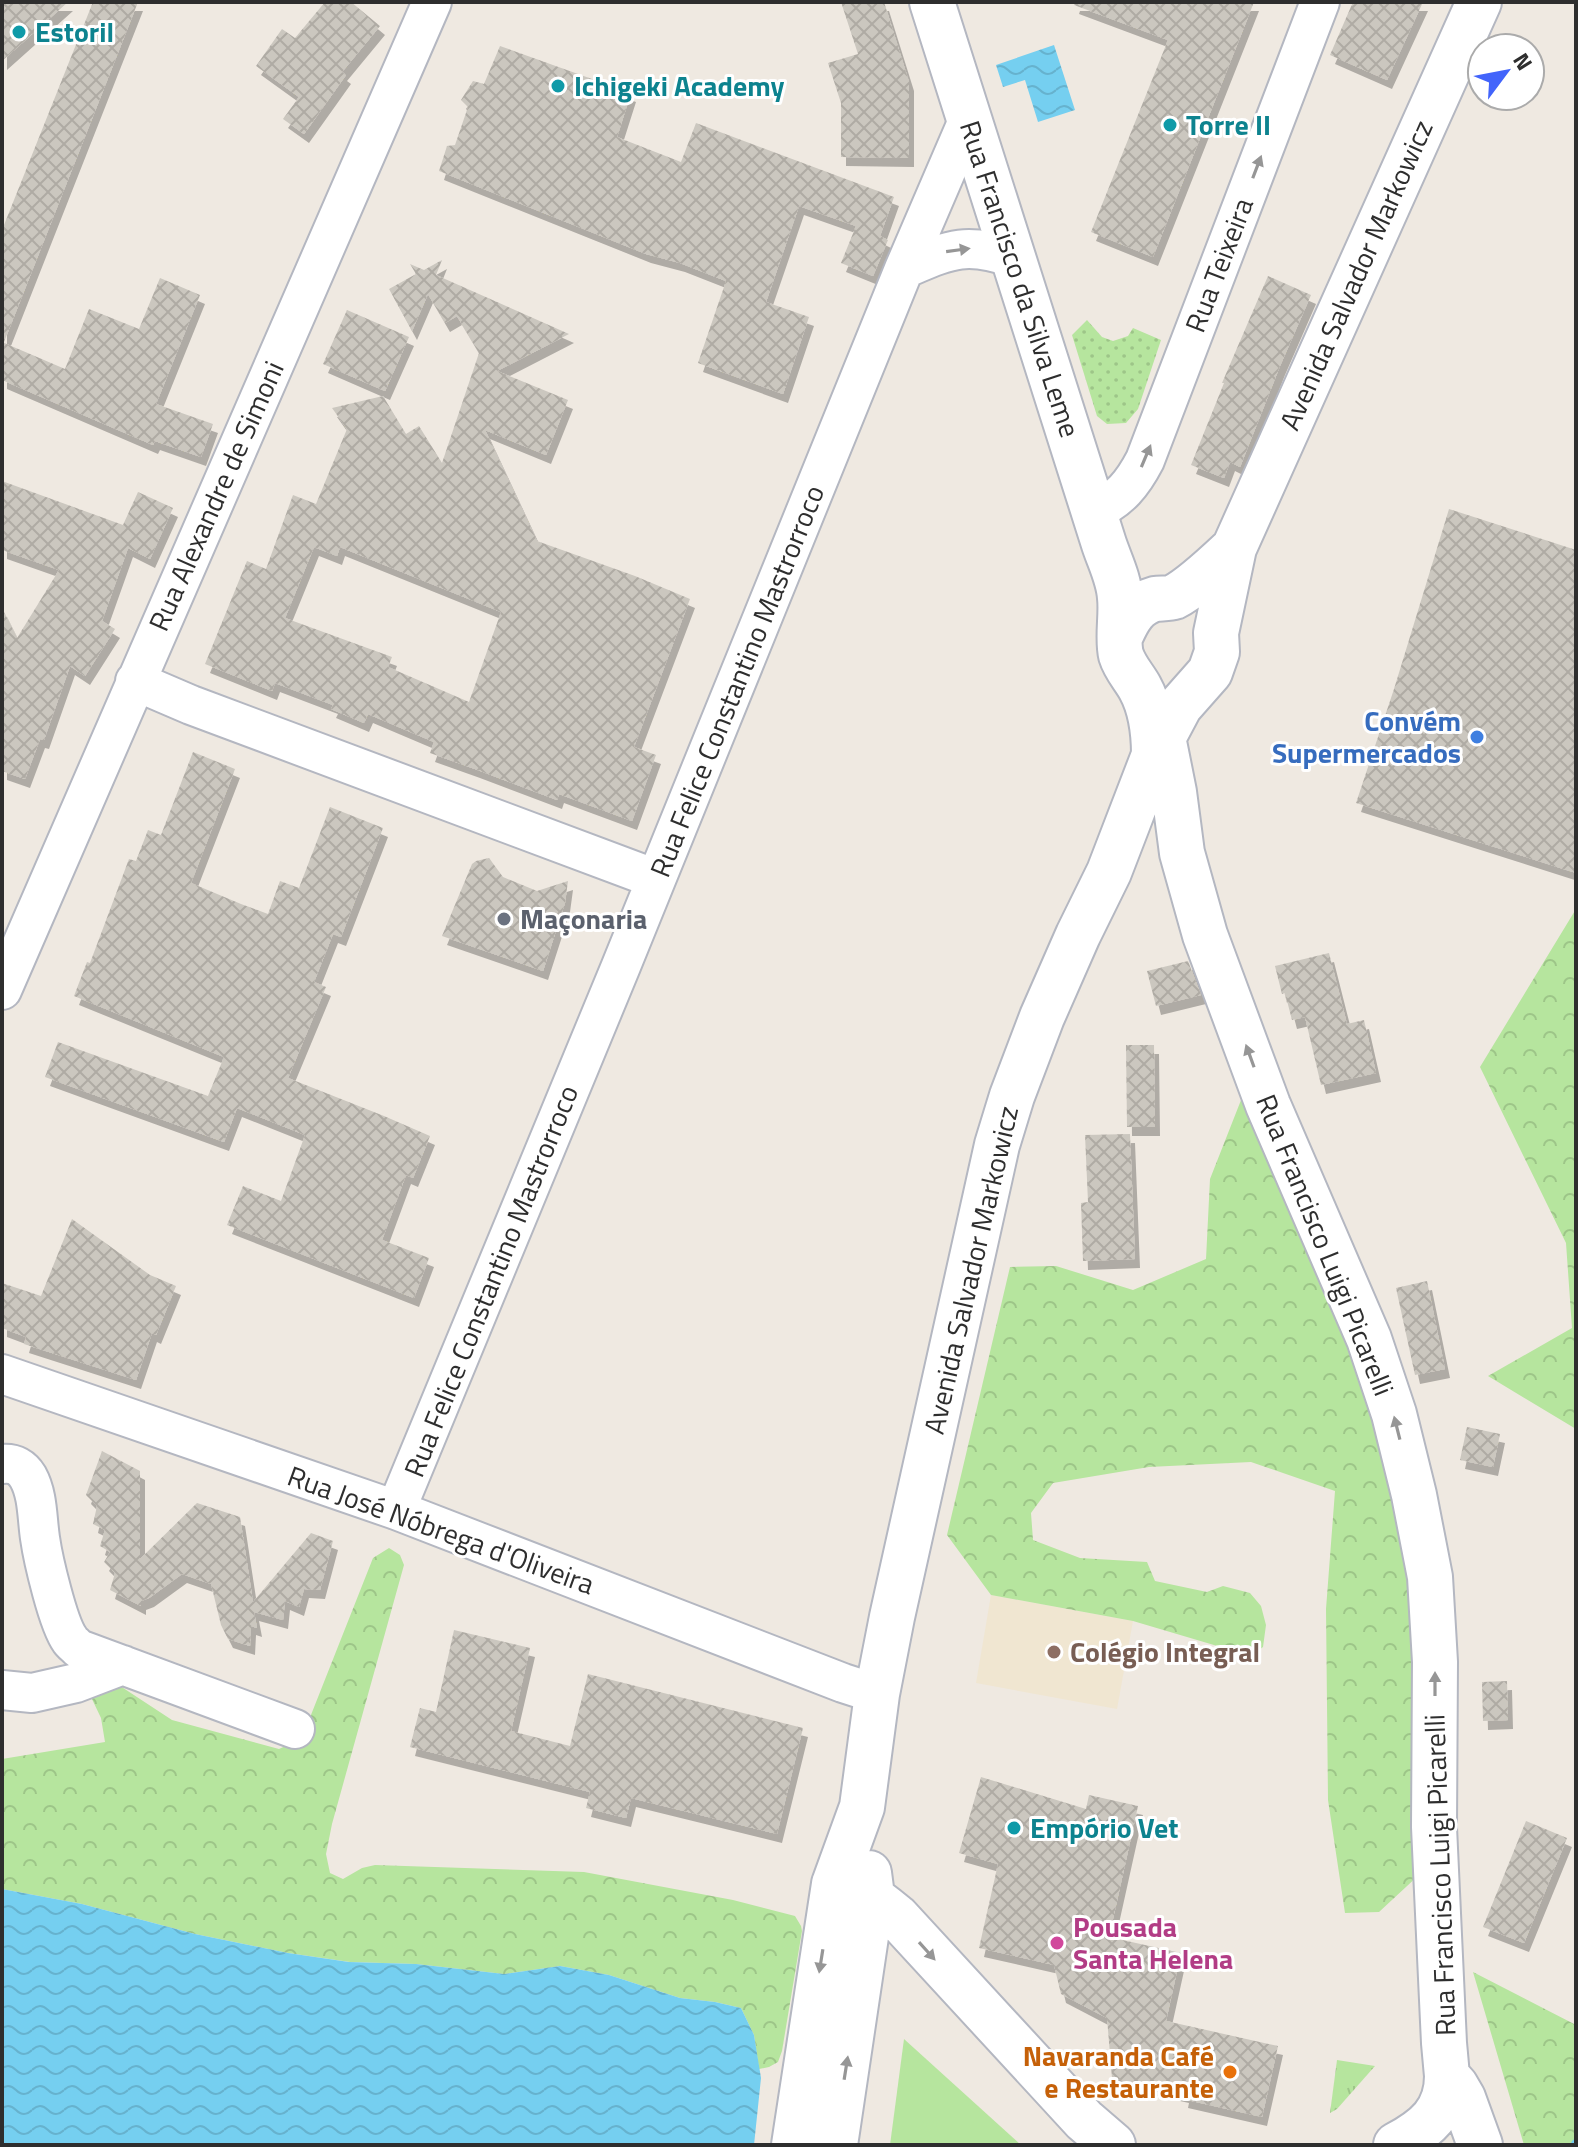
<svg xmlns="http://www.w3.org/2000/svg" width="1578" height="2147" font-family="'Titillium Web',sans-serif">
  <defs>
    <pattern id="forest-crowns" width="20" height="18" patternUnits="userSpaceOnUse" patternTransform="scale(2)"><rect width="20" height="18" fill="#b6e59e"/><path d="M2 6a3 3 0 1 1 6 0M12 15a3 3 0 1 1 6 0" fill="none" stroke="#9dc588"/></pattern>
    <pattern id="park-tufts" width="24" height="20" patternUnits="userSpaceOnUse" patternTransform="scale(2)"><rect width="24" height="20" fill="#b6e59e"/><path d="M3 7l-1-3M5 7V3M7 7l1-3M15 17l-1-3M17 17v-4M19 17l1-3" fill="none" stroke="#9dc588"/></pattern>
    <pattern id="garden-dots" width="8" height="8" patternUnits="userSpaceOnUse" patternTransform="scale(2)"><rect width="8" height="8" fill="#b6e59e"/><path d="M2 2h.1M6 6h.1" fill="none" stroke="#9dc588" stroke-width="1.8" stroke-linecap="round"/></pattern>
    <pattern id="water-waves" width="16" height="10" patternUnits="userSpaceOnUse" patternTransform="scale(2)"><rect width="16" height="10" fill="#75cff0"/><path d="M0 5q4-4 8 0t8 0" fill="none" stroke="#66b2ce"/></pattern>
    <pattern id="building-cross-hatch" width="8" height="8" patternUnits="userSpaceOnUse" patternTransform="scale(2)"><rect width="8" height="8" fill="#cbc7bf"/><path d="M0 0l8 8M0 8l8-8" fill="none" stroke="#afaba4"/></pattern>
    <filter id="shadow"><feDropShadow dx="5" dy="9" stdDeviation="0" flood-color="#0004"/></filter>
  </defs>
  <rect width="100%" height="100%" fill="#efe9e1"/>
  <path fill="#f0e6d1" d="M991 1595 1133 1621 1117 1709 976 1683Z"/>
  <path fill="#b6e59e" d="M904 2039 1021 2145H890Z"/>
  <path fill="url(#forest-crowns)" d="M1576 909V1429L1488 1376 1572 1328 1566 1243 1480 1067Z
    M1243 1095 1399 1466 1419 1630 1420 1874 1379 1912 1345 1913 1328 1800 1326 1609 1335 1491 1251 1462 1149 1467 1053 1483 1031 1513 1033 1540 1080 1558 1147 1562 1155 1581 1207 1592 1223 1586 1250 1593 1261 1606 1266 1625 1263 1647 1251 1656 1133 1621 991 1595 947 1535 1010 1267 1056 1266 1133 1290 1206 1259 1210 1179Z
    M389 1548 400 1555 404 1565 332 1824 326 1854 330 1873 343 1879 362 1868 375 1865 584 1872 733 1900 795 1916 801 1926 802 1931 782 2051 778 2062 769 2067 759 2069 754 2035 741 2008 715 2002 680 1998 609 1975 560 1966 504 1974 416 1964 350 1962 288 1953 195 1934 82 1904 2 1889V1759L105 1742 101 1718 91 1697 111 1680 172 1720 279 1749 294 1742 307 1725 373 1558Z
    M1473 1972 1576 2025V2145H1524Z"/>
  <path fill="url(#park-tufts)" d="M1337 2060 1375 2066 1337 2109 1330 2113Z"/>
  <path fill="url(#garden-dots)" d="M1087 320 1102 337 1113 341 1128 336 1133 328 1161 340 1138 409 1126 423 1107 424 1097 416 1072 335Z"/>
  <path fill="url(#water-waves)" d="M1054 45 1075 110 1038 122 1025 80 1003 87 996 65Z
    M2 1889 82 1904 195 1934 288 1953 349 1962 416 1964 504 1974 560 1966 609 1975 680 1998 715 2002 741 2008 754 2035 761 2078 754 2145H2Z"/>
  <g fill="none" stroke-linecap="round" stroke-linejoin="round">
    <path stroke="#75cff0" stroke-width="10" d="M1576 2145V2144"/>
  </g>
  <path fill="url(#building-cross-hatch)" fill-rule="evenodd" filter="url(#shadow)" d="M2 2H68L2 61Z
    M93 2H138L4 342H2V230Z
    M325 2H351L380 26 342 72 346 75 304 134 283 119 299 97 256 66 282 29 295 38Z
    M841 2H884L909 82V158L841 157V103L828 63 858 54Z
    M1075 2H1254L1153 257 1091 232 1168 40 1074 5Z
    M1353 2H1423L1387 80 1330 55Z
    M500 46 631 93 617 137 681 162 696 123 894 197 880 236 888 240 873 276 841 263 856 226 799 206 766 302 809 317 783 394 698 363 726 281 680 263 646 254 439 171 447 146 455 145 468 107 461 100 473 81 484 84Z
    M442 260 436 275 569 334 497 371 568 400 546 455 485 430 537 541 635 576 690 599 634 747 656 755 632 821 559 794 557 800 475 769 430 753 434 742 368 714 364 723 331 709 333 705 275 683 272 691 205 664 247 561 266 569 293 495 316 504 347 429 332 408 383 396 406 434 419 426 442 463 479 353 457 316 445 323 428 294 412 331 389 289 416 274 410 264 424 270ZM314 547 337 556 340 547 501 612 469 702 388 667 392 657 285 618Z
    M1268 276 1311 295 1280 366 1240 467 1230 462 1224 478 1191 465 1224 383H1222Z
    M160 278 200 295 156 404 213 424 201 457 155 441 153 445 2 380V342L65 369 89 309 139 329Z
    M347 310 409 337 385 391 323 364Z
    M2 481 123 525 138 492 173 508 150 559 128 548 102 621 115 629 85 676 70 666 44 740 40 739 25 779 2 771V608L17 638 59 570 2 550Z
    M1449 509 1576 550V873L1356 803 1394 689Z
    M193 752 235 769 191 883 241 904 268 914 280 881 299 888 330 807 383 828 341 937 333 934 314 982 326 987 288 1078 384 1116 430 1136 413 1178 406 1175 382 1240 429 1258 414 1298 227 1225 243 1186 281 1201 305 1135 237 1108 224 1142 45 1077 58 1042 208 1096 224 1057 74 996 87 962 90 963 129 859 136 861 148 830 161 835Z
    M489 858 503 877 537 891 568 881 565 903 543 971 442 936 472 864 476 861Z
    M1329 953 1347 1024 1364 1020 1376 1073 1321 1085 1305 1017 1292 1020 1285 993 1282 994 1275 966Z
    M1188 961 1201 995 1156 1006 1147 971Z
    M1126 1045H1154L1155 1127H1127Z
    M1130 1134 1135 1259 1083 1261 1081 1203 1088 1202 1085 1135Z
    M72 1219 150 1275 176 1286 156 1335 152 1333 136 1380 24 1344 26 1337 2 1328V1283L41 1296Z
    M1427 1281 1445 1369 1415 1375 1396 1288Z
    M1467 1427 1500 1434 1493 1467 1460 1460Z
    M102 1451 140 1471V1559L197 1503 240 1517 253 1602 311 1533 333 1541 320 1590 304 1589 299 1607 285 1601 283 1620 254 1612 257 1628 251 1626 250 1646 228 1639 221 1625 211 1584 182 1574 149 1598 141 1601V1606L110 1590 115 1573 104 1562 110 1552 100 1546 105 1530 93 1524 97 1506 86 1495Z
    M454 1630 530 1648 511 1731 570 1746 588 1674 803 1728 777 1834 631 1798 626 1818 586 1808 590 1792 410 1747 420 1708 436 1712Z
    M1507 1681 1508 1720 1483 1721 1482 1682Z
    M981 1777 1086 1809 1089 1795 1138 1806 1109 1937 1181 1953 1166 2021 1278 2046 1262 2117 1183 2099 1184 2094 1112 2078 1107 2018 1061 1994 1054 1965 979 1948 998 1864 959 1853Z
    M1526 1821 1567 1838 1524 1943 1483 1927Z"/>
  <g fill="none" stroke-linecap="round" stroke-linejoin="round">
    <g stroke="#b4b7c1" stroke-width="42">
      <path id="street" d="M904 269C949 250 965 241 1013 258
        M1094 511C1120 500 1133 483 1145 460L1320 2
        M135 681 191 705 656 879
        M2 990 432 2
        M2 1374 396 1510 843 1683 877 1694
        M2 1464C14 1463 21 1466 28 1477 38 1495 37 1518 40 1538 43 1559 58 1624 70 1640 72 1643 76 1646 79 1649L295 1729
        M396 1510 621 966 904 269 969 118
        M2 1690 32 1693 76 1683 123 1665"/>
    </g>
    <g stroke="#b4b7c1" stroke-width="48">
      <path id="secondary" d="M932 2 1104 544C1110 562 1119 579 1120 598 1122 615 1117 639 1121 655 1125 668 1134 677 1140 688 1151 708 1154 732 1154 755
        M1121 635C1128 619 1136 604 1155 599 1161 598 1168 599 1174 597 1192 588 1219 562 1234 548
        M1163 737 1174 792 1182 853 1205 935 1268 1105 1369 1339 1394 1414 1414 1495 1430 1577 1435 1662 1434 1827 1444 2043 1447 2076 1456 2086 1463 2098 1480 2145
        M834 1884C865 1890 874 1898 897 1917L1084 2120 1113 2145
        M794 2145 834 1884 862 1807 877 1694 892 1617 997 1145 1012 1096 1042 1017 1078 935 1109 872 1154 755 1180 706 1210 672 1217 652 1216 633 1234 548 1479 2
        M835 2145 872 1896 869 1873
        M1396 2145C1426 2129 1447 2112 1447 2076"/>
    </g>
    <use href="#street" stroke="#fff" stroke-width="38"/>
    <use href="#secondary" stroke="#fff" stroke-width="44"/>
  </g>
  <defs><path id="oneway-solid" d="M-6-.8H1V-3.2L6.5 0L1 3.2V.8H-6Z" transform="scale(2)"/></defs>
  <g fill="#969696">
    <use href="#oneway-solid" transform="translate(1257 167) rotate(-69)"/>
    <use href="#oneway-solid" transform="translate(958 250) rotate(-8)"/>
    <use href="#oneway-solid" transform="translate(1146 456) rotate(-67)"/>
    <use href="#oneway-solid" transform="translate(1250 1056) rotate(-110)"/>
    <use href="#oneway-solid" transform="translate(1397 1428) rotate(-104)"/>
    <use href="#oneway-solid" transform="translate(1435 1684) rotate(-90)"/>
    <use href="#oneway-solid" transform="translate(927 1951) rotate(48)"/>
    <use href="#oneway-solid" transform="translate(821 1961) rotate(99)"/>
    <use href="#oneway-solid" transform="translate(846 2068) rotate(-81)"/>
  </g>
  <g fill="#0f9aa8" stroke="#fff" stroke-width="3">
    <circle cx="19" cy="32" r="8"/>
    <circle cx="558" cy="86" r="8"/>
    <circle cx="1170" cy="125" r="8"/>
    <circle cx="1014" cy="1828" r="8"/>
  </g>
  <circle fill="#3f7fe0" stroke="#fff" stroke-width="3" cx="1477" cy="737" r="8"/>
  <circle fill="#6b7280" stroke="#fff" stroke-width="3" cx="504" cy="919" r="8"/>
  <circle fill="#8d6e63" stroke="#fff" stroke-width="3" cx="1054" cy="1652" r="8"/>
  <circle fill="#d1479c" stroke="#fff" stroke-width="3" cx="1057" cy="1943" r="8"/>
  <circle fill="#e8710a" stroke="#fff" stroke-width="3" cx="1230" cy="2072" r="8"/>
  <g text-anchor="middle" stroke-width="6" stroke-linejoin="round" paint-order="stroke">
    <g font-size="28" font-weight="bold" fill="#0d838f" stroke="#fff" text-anchor="start">
      <text x="35" y="42">Estoril</text>
      <text x="574" y="96">Ichigeki Academy</text>
      <text x="1186" y="135">Torre II</text>
      <text x="1030" y="1838">Empório Vet</text>
    </g>
    <g font-size="28" fill="#2e2e2e" stroke="#fff">
      <text transform="translate(1219 265) rotate(-69)" y="10">Rua Teixeira</text>
      <text transform="translate(1356 275) rotate(-66)" y="10">Avenida Salvador Markowicz</text>
      <text transform="translate(1020 279) rotate(72)" y="10">Rua Francisco da Silva Leme</text>
      <text transform="translate(216 496) rotate(-66)" y="10">Rua Alexandre de Simoni</text>
      <text transform="translate(737 681) rotate(-68)" y="10">Rua Felice Constantino Mastrorroco</text>
      <text transform="translate(1325 1245) rotate(68)" y="10">Rua Francisco Luigi Picarelli</text>
      <text transform="translate(971 1270) rotate(-77)" y="10">Avenida Salvador Markowicz</text>
      <text transform="translate(491 1281) rotate(-68)" y="10">Rua Felice Constantino Mastrorroco</text>
      <text transform="translate(441 1530) rotate(20)" y="10">Rua José Nóbrega d'Oliveira</text>
      <text transform="translate(1440 1875) rotate(-92)" y="10">Rua Francisco Luigi Picarelli</text>
    </g>
    <g font-size="28" font-weight="bold" fill="#366cbe" stroke="#fff" text-anchor="end">
      <text x="1461" y="731">Convém<tspan x="1461" dy="32">Supermercados</tspan></text>
    </g>
    <g font-size="28" font-weight="bold" fill="#5b616d" stroke="#fff" text-anchor="start">
      <text x="520" y="929">Maçonaria</text>
    </g>
    <g font-size="28" font-weight="bold" fill="#785e54" stroke="#fff" text-anchor="start">
      <text x="1070" y="1662">Colégio Integral</text>
    </g>
    <g font-size="28" font-weight="bold" fill="#b23c85" stroke="#fff" text-anchor="start">
      <text x="1073" y="1937">Pousada<tspan x="1073" dy="32">Santa Helena</tspan></text>
    </g>
    <g font-size="28" font-weight="bold" fill="#c56008" stroke="#fff" text-anchor="end">
      <text x="1214" y="2066">Navaranda Café<tspan x="1214" dy="32">e Restaurante</tspan></text>
    </g>
  </g>
  <rect width="1578" height="2147" fill="none" stroke="#2e2e2e" stroke-width="8"/>
  <g transform="translate(1506 72) rotate(58)"><circle r="38" fill="#ffffff" stroke="#ababab" stroke-width="2"/>
  <path d="M0-6L14 30L0 20L-14 30Z" fill="#4264fb"/>
  <text y="-12" font-size="22" font-weight="bold" text-anchor="middle" fill="#2e2e2e">N</text>
  </g>
</svg>
